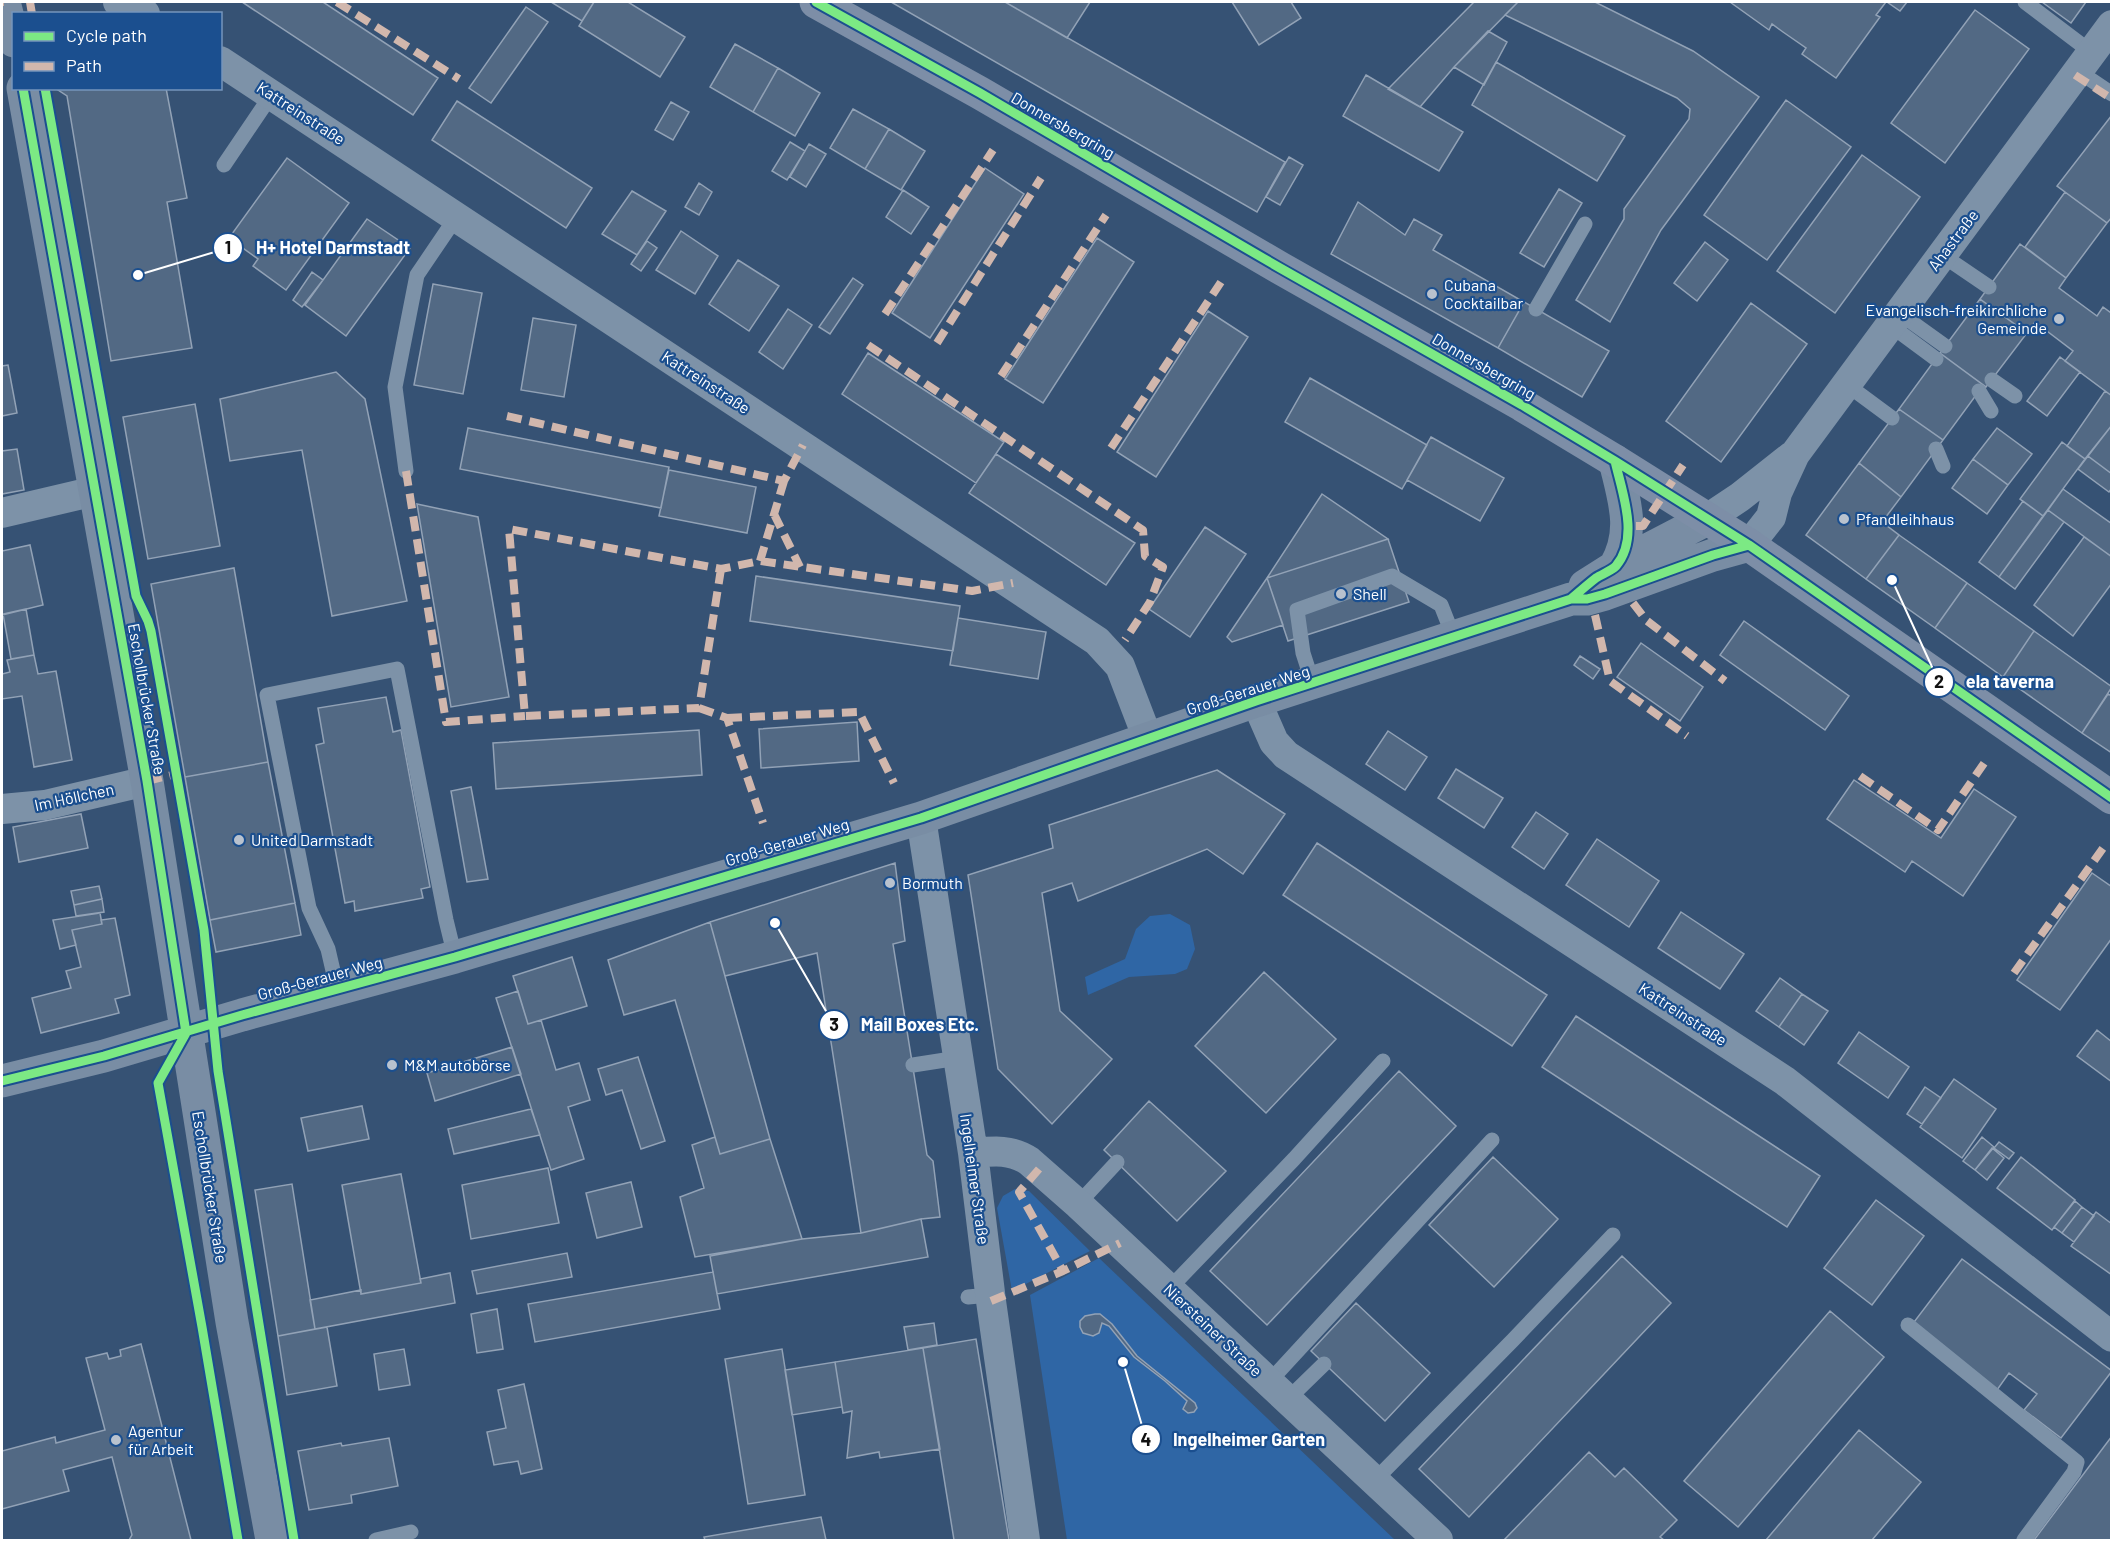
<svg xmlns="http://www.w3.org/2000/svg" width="2113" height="1542" font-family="Barlow,sans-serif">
  <rect width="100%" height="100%" fill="#365274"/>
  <path fill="#2f66a5" d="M1170 914 1190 925 1195 949 1187 969 1175 974 1129 977 1088 995 1085 977 1125 959 1136 929 1150 916Z
    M1015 1189 1029 1191 1090 1251 1012 1291 997 1208 1003 1196Z
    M1099 1258 1395 1540H1067L1030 1295Z"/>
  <path fill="#526984" stroke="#92a2b6" stroke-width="1.5" d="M242 2H323L438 78 413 115Z
    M551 2H594L582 21Z
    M594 2H628L685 37 660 77 579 26Z
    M891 2H1005L1285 162 1257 212Z
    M1005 2H1090L1067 38Z
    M1232 2H1291L1301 18 1259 45Z
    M1474 2H1518L1454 67 1420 107 1388 89Z
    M1518 2H1595L1693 51 1759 97 1661 230 1610 322 1576 300 1624 219V209L1689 119 1690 109 1677 98 1505 15Z
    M1730 2H1886L1876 15 1880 17 1836 78 1802 54 1806 48 1783 32 1772 24 1769 30Z
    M1887 2H1907L1900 11Z
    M2042 2H2086L2071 23Z
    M526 7 548 22 491 103 469 88Z
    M1975 10 2029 49 1945 163 1891 123Z
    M1488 31 1507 42 1484 85 1454 67Z
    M735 44 778 68 753 112 710 87Z
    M1496 62 1625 136 1597 181 1472 105Z
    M778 68 820 93 795 136 753 112Z
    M1366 75 1463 132 1439 171 1343 116Z
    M55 88H166L187 198 167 202 192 348 111 361 67 96Z
    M1786 100 1851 147 1767 260 1704 215Z
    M457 101 592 188 566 228 432 140Z
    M671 102 689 112 673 140 655 130Z
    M853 109 889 129 865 169 830 148Z
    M2112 115V217L2107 223 2057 186Z
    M889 129 925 151 901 190 865 169Z
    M790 142 805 151 787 180 772 171Z
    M809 144 826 154 806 187 790 177Z
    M1862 155 1920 197 1835 313 1777 271Z
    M1289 157 1303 165 1280 205 1266 197Z
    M287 158 349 203 286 290 253 266 258 259 229 238Z
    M985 168 1024 194 930 338 892 313Z
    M699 183 712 192 699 215 685 207Z
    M1559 189 1582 203 1544 267 1520 253Z
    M903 190 929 207 911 234 886 217Z
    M632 191 666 211 637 255 602 234Z
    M2065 192 2107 223 2066 278 2025 247Z
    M1358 202 1405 235 1414 219 1442 235 1433 250 1524 302 1498 348 1331 254Z
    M367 219 410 248 346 336 305 305Z
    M681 231 718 256 695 294 656 270Z
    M1097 238 1134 262 1043 403 1005 379Z
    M647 241 657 248 641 271 631 264Z
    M1705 242 1728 260 1697 301 1674 283Z
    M2020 244 2066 278 2059 288 2097 316 2103 307 2111 313 2112 396 2065 361 2073 351 2035 322 2027 333 1980 299Z
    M738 260 779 286 749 331 709 304Z
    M312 272 323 280 302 307 293 300Z
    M853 278 863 285 830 334 819 327Z
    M433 284 482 293 463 394 414 385Z
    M1980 299 2027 333 1986 387 1940 353Z
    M1524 302 1609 351 1582 397 1498 348Z
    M1751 303 1807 344 1721 462 1666 421Z
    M788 309 812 325 783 369 759 352Z
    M1208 311 1248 337 1156 477 1117 452Z
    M533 318 576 325 564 397 521 390Z
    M868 353 1004 442 976 483 842 394Z
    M1940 353 1986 387 1979 391 1943 440 1899 409Z
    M2060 357 2080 372 2047 416 2027 401Z
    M8 365 17 413 2 416V366Z
    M336 372 365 399 407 601 332 616 302 450 230 461 220 399Z
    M1310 378 1427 445 1402 489 1285 422Z
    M2105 391 2112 396V425L2085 459 2067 446Z
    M195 404 220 546 148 559 123 417Z
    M1899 409 1943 440 1901 497 1859 463Z
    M2112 425V474L2088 456Z
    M468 428 669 467 661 508 460 469Z
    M1997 428 2032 454 2008 485 1973 459Z
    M1431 437 1504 478 1480 521 1407 480Z
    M2062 442 2085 459 2043 516 2020 499Z
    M17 449 24 490 2 494V451Z
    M996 454 1135 543 1106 585 969 493Z
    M2088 456 2112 474V488L2109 492 2078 469Z
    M1973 459 2008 485 1987 514 1952 488Z
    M1859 463 1901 497 1882 522 1899 535 1866 579 1806 535Z
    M669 470 756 487 747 533 659 516Z
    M2063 489 2112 524V557L2048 510Z
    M1322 494 1388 539 1267 578Z
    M2023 501 2043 516 1999 577 1979 562Z
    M417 504 478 517 509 697 451 707Z
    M2048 510 2064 522 2015 589 1999 577Z
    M1205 527 1246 554 1190 637 1149 609Z
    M1899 535 1967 583 1935 628 1866 579Z
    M2084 537 2112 557V583L2073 636 2034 605Z
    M1388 539 1409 602 1288 641 1267 578Z
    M30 545 43 605 2 615V551Z
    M234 568 268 762 185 777 151 584Z
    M756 576 960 606 953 651 750 621Z
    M1267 578 1283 625 1232 642 1227 637Z
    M1967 583 2034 631 2003 677 1935 628Z
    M26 609 34 655 11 659 3 614Z
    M958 618 1046 632 1038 679 950 665Z
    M1744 621 1849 696 1825 730 1720 655Z
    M2034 631 2112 687 2082 733 2003 677Z
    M1641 643 1703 687 1680 721 1617 677Z
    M34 655 38 674 56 671 72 760 34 767 22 696 2 699V674L10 672 7 660Z
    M1580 656 1600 669 1593 679 1574 665Z
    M2108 694 2112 696V753L2082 733Z
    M386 697 393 732 401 730 430 887 421 889 423 898 355 911 354 901 345 903 316 745 324 743 318 708Z
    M857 722 859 761 761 768 759 729Z
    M699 730 702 775 496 789 493 743Z
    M1388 731 1427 757 1405 790 1366 764Z
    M268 762 295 903 210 920 185 777Z
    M1456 769 1503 798 1484 828 1438 798Z
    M1217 770 1285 814 1243 874 1207 849 1078 901 1072 883 1042 893 1060 1011 1112 1059 1052 1124 998 1069 968 875 1053 848 1049 825Z
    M1854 780 1941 838 1974 789 2016 817 1963 896 1912 861 1905 872 1827 819Z
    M471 787 488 879 467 882 451 791Z
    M1536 812 1568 834 1544 869 1512 847Z
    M81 814 88 848 19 862 13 827Z
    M1597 839 1659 881 1629 927 1566 885Z
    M1317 843 1547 995 1512 1046 1283 895Z
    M895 863 905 941 893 944 927 1155 933 1161 940 1217 921 1219 861 1233 817 953 725 976 710 922Z
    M2092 873 2112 887V938L2060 1010 2017 980Z
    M99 886 102 899 74 905 71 891Z
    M102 899 104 912 76 916 74 905Z
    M295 903 301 935 216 952 210 920Z
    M1681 912 1744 954 1720 989 1658 948Z
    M100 913 102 924 72 930 76 945 60 949 53 920Z
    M115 918 130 995 115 999 119 1013 41 1033 32 998 71 988 66 971 81 967 72 930 102 924 101 920Z
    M710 922 770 1139 720 1154 675 1000 624 1015 608 960Z
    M572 957 587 1006 528 1024 513 976Z
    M1264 972 1336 1039 1266 1113 1195 1046Z
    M1780 978 1802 994 1779 1027 1756 1011Z
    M518 991 528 1024 541 1020 556 1070 579 1063 590 1100 568 1107 584 1159 551 1170 496 998Z
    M1802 994 1828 1011 1804 1045 1779 1027Z
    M1576 1016 1820 1176 1787 1227 1542 1067Z
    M2097 1030 2112 1042V1082L2077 1056Z
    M1859 1032 1909 1067 1888 1098 1838 1063Z
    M512 1047 521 1074 435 1101 427 1073Z
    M638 1057 665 1141 641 1149 622 1090 606 1095 598 1069Z
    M1399 1071 1456 1126 1267 1325 1210 1271Z
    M1954 1079 1996 1109 1962 1158 1920 1127Z
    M1925 1087 1941 1098 1922 1124 1907 1114Z
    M1149 1101 1226 1171 1177 1221 1104 1150Z
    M362 1106 369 1139 308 1151 301 1118Z
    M531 1109 540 1135 454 1154 448 1129Z
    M715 1137 720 1154 770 1139 802 1239 695 1257 680 1197 704 1188 692 1145Z
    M1982 1137 1994 1147 1975 1170 1963 1161Z
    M1999 1142 2014 1153 2009 1159 1994 1148Z
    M1992 1148 2004 1158 1987 1180 1975 1170Z
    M1493 1157 1558 1219 1494 1287 1429 1225Z
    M2021 1157 2075 1200 2052 1230 1997 1188Z
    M548 1168 559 1223 471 1239 462 1185Z
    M401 1174 421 1283 361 1294 342 1185Z
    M631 1182 642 1227 597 1238 586 1193Z
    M292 1184 315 1329 278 1336 255 1190Z
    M1876 1200 1924 1236 1872 1305 1824 1268Z
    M2075 1201 2082 1207 2062 1233 2054 1227Z
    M2082 1207 2094 1216 2074 1242 2062 1233Z
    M2096 1212 2112 1224V1275L2071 1246Z
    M921 1219 928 1257 717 1294 710 1256 802 1239 861 1233Z
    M567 1253 572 1277 477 1294 472 1271Z
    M1622 1256 1671 1303 1469 1517 1419 1469Z
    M1962 1259 2112 1371 2061 1438 2024 1410 2037 1394 2009 1373 1997 1390 1911 1326Z
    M713 1272 720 1309 535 1342 528 1304Z
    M450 1273 455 1303 315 1329 310 1300 361 1290V1294L421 1283 420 1279Z
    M1356 1303 1430 1373 1385 1421 1311 1351Z
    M497 1309 503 1349 477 1353 471 1314Z
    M1830 1311 1884 1357 1738 1527 1684 1481Z
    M1095 1314H1100L1112 1324 1137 1356 1195 1403 1197 1408 1194 1412 1188 1413 1183 1409 1187 1401 1165 1381 1134 1357 1109 1326 1102 1323 1099 1333 1093 1336 1083 1333 1080 1327V1321L1085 1316Z
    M934 1323 937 1345 908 1350 904 1327Z
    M327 1327 337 1386 287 1395 278 1336Z
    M976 1339 1009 1540H954L923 1348Z
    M141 1344 191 1540H129L132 1535 112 1457 63 1470 69 1491 2 1509V1451L55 1437 56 1443 105 1430 86 1358 107 1353 109 1359 121 1356 120 1350Z
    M923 1348 940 1449 880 1458 879 1452 847 1458 852 1411 843 1413 835 1362Z
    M404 1349 410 1385 379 1390 374 1354Z
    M782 1349 805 1495 748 1504 725 1359Z
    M835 1362 842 1407 792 1415 785 1370Z
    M524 1384 542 1469 521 1474 518 1461 494 1465 487 1432 506 1428 498 1390Z
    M1859 1430 1921 1482 1872 1540H1766Z
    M2112 1436V1540H2034Z
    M389 1438 398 1486 351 1495 352 1503 309 1510 298 1451 341 1443 342 1446Z
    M1589 1452 1615 1477 1624 1468 1677 1520 1660 1537 1664 1540H1504Z
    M821 1517 826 1540H705L704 1537Z"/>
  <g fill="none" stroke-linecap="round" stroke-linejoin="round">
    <path stroke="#7d92a8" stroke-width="15" d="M2025 2 2091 52
      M2078 71 2112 94
      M224 165 272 94
      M1942 255 1989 287
      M1536 309 1585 224
      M1899 313 1945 346
      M1890 325 1936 359
      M1992 380 2015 396
      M1846 384 1892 418
      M1979 391 1991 411
      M1936 449 1943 466
      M406 471 395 387 417 275 457 216
      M1313 684 1303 653 1297 610 1392 576 1441 605 1454 638
      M337 988 328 949 309 908 267 695 397 669 446 920 455 957
      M913 1065 958 1058
      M1078 1204 1117 1162
      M1169 1289 1294 1159 1383 1061
      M968 1297 990 1295
      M1908 1325 2077 1462 2074 1472 2024 1540
      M1269 1382 1492 1140
      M1287 1400 1324 1364
      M1374 1481 1513 1340 1613 1235
      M376 1540 411 1532"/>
    <path stroke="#7d92a8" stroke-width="30" d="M118 2 145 14
      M220 61 1097 641 1120 666 1148 739
      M2 513 95 491
      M1707 519 1740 497 1792 456
      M1749 545 1771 517 1777 493 1795 454 2112 25
      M1256 701 1274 742 1286 755 1785 1081 2112 1337
      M2 809 45 805 147 781
      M921 818 973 1153 991 1301 1025 1540
      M973 1153C994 1151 1011 1149 1029 1161L1078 1204 1438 1540"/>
    <path stroke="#798da4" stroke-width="33" d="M4 2 14 41
      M23 88 147 781 232 1322 272 1540
      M1615 567C1636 530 1624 500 1615 461
      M1585 586 1615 567 1707 519
      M2 1081 104 1056 242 1015 455 957 921 818 1256 701 1571 599H1587L1605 594 1713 555 1749 545"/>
    <path stroke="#7d8ea7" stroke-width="33" d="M816 2 980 93 1280 268 1522 405 1615 461 1749 545 2112 798"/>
    <path stroke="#d1b7ad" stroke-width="8" stroke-dasharray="15 8" stroke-linecap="butt" d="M2 2H4
      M30 2 32 14
      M337 2 459 79
      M2075 75 2112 99
      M885 314 993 150
      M937 343 1041 178
      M868 345 1143 530 1145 556 1163 567 1150 602 1125 640
      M1001 376 1106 215
      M507 416 784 481 803 445
      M1111 448 1221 282
      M406 471 446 722 525 716
      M774 514 800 567
      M1636 526H1643L1683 465
      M760 561 784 481
      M721 569 699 708 525 716 509 529 721 569 760 561 972 591 1013 583
      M1633 603 1646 620 1725 681
      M1595 615 1610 681 1687 736
      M699 708 727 718 763 823
      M727 718 859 712 894 783
      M1860 776 1938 830 1987 759
      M147 781 176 774
      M2014 973 2106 844
      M1039 1169 1019 1192 1063 1271
      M991 1301 1063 1271 1120 1243"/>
    <g stroke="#1b4f8f" stroke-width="13">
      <path id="cycleway" d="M816 2 980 93 1280 268 1522 405 1615 461 1749 545 2112 798
        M23 88 147 781 186 1033
        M45 88 136 596 148 621 151 631 204 930 218 1071 294 1540
        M1571 599C1579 592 1587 585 1596 578 1602 574 1611 571 1616 566 1640 538 1622 492 1615 461
        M186 1033 158 1083 202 1327 238 1540
        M2 1081 104 1056 242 1015 455 957 921 818 1256 701 1571 599H1587L1605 594 1713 555 1749 545"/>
    </g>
    <use href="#cycleway" stroke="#7ce984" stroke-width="9"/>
  </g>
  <g fill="#b9c2ce" stroke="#1b4f8f" stroke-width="2">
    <circle cx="1432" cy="294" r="6"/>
    <circle cx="2059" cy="319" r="6"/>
    <circle cx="1844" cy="519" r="6"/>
    <circle cx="1341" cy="594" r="6"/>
    <circle cx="239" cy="840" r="6"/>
    <circle cx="890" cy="883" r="6"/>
    <circle cx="392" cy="1065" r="6"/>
    <circle cx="116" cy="1440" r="6"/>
  </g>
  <g text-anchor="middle" stroke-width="4.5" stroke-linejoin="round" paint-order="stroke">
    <g font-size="16" fill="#fff" stroke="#1b4f8f">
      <text transform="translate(301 113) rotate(33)" y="6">Kattreinstraße</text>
      <text transform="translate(1063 125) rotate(30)" y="6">Donnersbergring</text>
      <text transform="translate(1953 240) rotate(-53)" y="6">Ahastraße</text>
      <text transform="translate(1484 366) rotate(30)" y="6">Donnersbergring</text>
      <text transform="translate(706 382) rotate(33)" y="6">Kattreinstraße</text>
      <text transform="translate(1248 690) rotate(-18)" y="6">Groß-Gerauer Weg</text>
      <text transform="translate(147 699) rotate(80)" y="6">Eschollbrücker Straße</text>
      <text transform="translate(74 797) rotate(-12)" y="6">Im Höllchen</text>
      <text transform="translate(787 842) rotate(-17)" y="6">Groß-Gerauer Weg</text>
      <text transform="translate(320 978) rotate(-15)" y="6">Groß-Gerauer Weg</text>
      <text transform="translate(1683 1014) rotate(33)" y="6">Kattreinstraße</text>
      <text transform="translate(975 1179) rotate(82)" y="6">Ingelheimer Straße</text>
      <text transform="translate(210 1187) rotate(81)" y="6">Eschollbrücker Straße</text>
      <text transform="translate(1213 1330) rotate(43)" y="6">Niersteiner Straße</text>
    </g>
    <g font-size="16" fill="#fff" stroke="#1b4f8f" text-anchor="start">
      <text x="1444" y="291">Cubana<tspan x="1444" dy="18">Cocktailbar</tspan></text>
      <text x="2047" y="316" text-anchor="end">Evangelisch-freikirchliche<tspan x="2047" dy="18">Gemeinde</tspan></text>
      <text x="1856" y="525">Pfandleihhaus</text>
      <text x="1353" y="600">Shell</text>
      <text x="251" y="846">United Darmstadt</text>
      <text x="902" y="889">Bormuth</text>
      <text x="404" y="1071">M&amp;M autobörse</text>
      <text x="128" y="1437">Agentur<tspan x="128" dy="18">für Arbeit</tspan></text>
    </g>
  </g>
  <path fill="none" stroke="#fff" stroke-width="2" d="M138 275L228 248M1892 580L1939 682M775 923L834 1025M1123 1362L1146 1439"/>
  <g fill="#fff" stroke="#1b4f8f" stroke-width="2">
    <circle cx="138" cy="275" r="6"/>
    <circle cx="1892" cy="580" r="6"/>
    <circle cx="775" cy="923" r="6"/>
    <circle cx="1123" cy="1362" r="6"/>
    <circle cx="228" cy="248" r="15"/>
    <circle cx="1939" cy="682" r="15"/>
    <circle cx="834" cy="1025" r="15"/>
    <circle cx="1146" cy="1439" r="15"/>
  </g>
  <g font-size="18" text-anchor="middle" font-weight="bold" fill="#111">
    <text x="228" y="254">1</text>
    <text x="1939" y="688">2</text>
    <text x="834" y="1031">3</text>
    <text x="1146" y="1446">4</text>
  </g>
  <g font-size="18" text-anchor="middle" font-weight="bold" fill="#fff" stroke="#1b4f8f" stroke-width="4.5" stroke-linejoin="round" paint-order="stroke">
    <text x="333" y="254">H+ Hotel Darmstadt</text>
    <text x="2010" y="688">ela taverna</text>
    <text x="920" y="1031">Mail Boxes Etc.</text>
    <text x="1249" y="1446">Ingelheimer Garten</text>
  </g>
  <rect width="2113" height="1542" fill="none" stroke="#ffffff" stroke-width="6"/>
  <rect x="12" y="12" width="210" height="78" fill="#1b4f8f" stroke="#7695bc" stroke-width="1.5"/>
  <rect x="24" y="32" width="30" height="9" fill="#7ce984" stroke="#7695bc" stroke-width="1.5"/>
  <text x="66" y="42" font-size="18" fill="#ffffff">Cycle path</text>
  <rect x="24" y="62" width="30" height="9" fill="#d1b7ad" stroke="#7695bc" stroke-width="1.5"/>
  <text x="66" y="72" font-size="18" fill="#ffffff">Path</text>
</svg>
